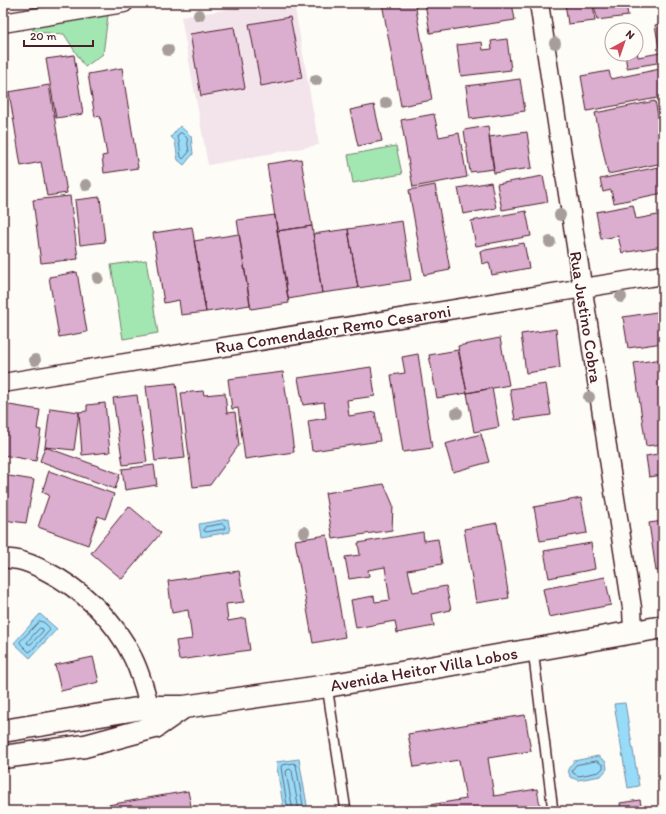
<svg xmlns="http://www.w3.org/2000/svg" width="666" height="814" font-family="Itim,sans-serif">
  <rect width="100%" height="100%" fill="#fdfcf7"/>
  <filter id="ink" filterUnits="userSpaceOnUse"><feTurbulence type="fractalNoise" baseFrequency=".025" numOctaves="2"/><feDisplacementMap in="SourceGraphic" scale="8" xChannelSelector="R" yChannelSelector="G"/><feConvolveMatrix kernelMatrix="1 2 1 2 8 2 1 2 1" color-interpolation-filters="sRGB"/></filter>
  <g filter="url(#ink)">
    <path fill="#f3e4eb" d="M265 3H294L319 145 208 165 181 17Z"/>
    <path fill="#a2e6b2" stroke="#76826e" d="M33 3H64L70 15H108L103 54 85 67 64 34 33 32Z
      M396 146 402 174 353 183 348 155Z
      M146 260 158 333 123 339 111 265Z"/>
    <path fill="#96dbf8" stroke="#7890a6" d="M180 126 191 136 193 154 184 165 178 160 175 141 171 137Z
      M228 519 230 532 201 537 199 524Z
      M40 614 57 629 30 658 14 643Z
      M625 703 639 786 628 788 614 704Z
      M598 756 606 762 607 769 601 776 578 780 570 777 568 769 574 761Z
      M299 759 308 811H284L276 762Z"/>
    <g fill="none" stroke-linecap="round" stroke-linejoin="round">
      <path stroke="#686a7d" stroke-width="1" d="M180 133H182L187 138 189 152 183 159 181 157 179 141 177 137Z
        M223 524 225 526V528L224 529 206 532 204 531V529L205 527Z
        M40 621C43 621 50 627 50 630L31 651 29 652 21 644 20 642Z
        M40 628 43 629V631L31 644H28L27 643 28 641Z
        M597 761 603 765V768L599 772 579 776 573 773 572 770 576 765Z
        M288 811 281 767 282 765 294 763 296 765 304 811
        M293 811 286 772 287 770 290 769 292 771 299 811"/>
    </g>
    <path fill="#dbadcf" stroke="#4a1f2b" d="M382 3H415L432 100 401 106Z
      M425 3H512L515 20 430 33Z
      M565 3H593L595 21 568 24Z
      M594 3H626L628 16 597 20Z
      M290 17 302 78 261 86 249 24Z
      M663 23V62L627 68 625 54H636V44L638 57 660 53 655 25Z
      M234 27 245 88 201 96 190 34Z
      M507 39 511 70 461 76 457 45 482 42 483 50 492 49 491 41Z
      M74 55 83 114 56 118 46 59Z
      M122 68 138 168 104 173 102 156 107 155 100 116 95 117 88 74Z
      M660 69 663 85V97L587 111 581 76 609 71 611 79Z
      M520 79 525 111 470 119 466 86Z
      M49 85 67 193 47 196 41 162 21 166 9 92Z
      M655 101 660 124 663 123V163L608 174 595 113Z
      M374 105 382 141 358 146 350 110Z
      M434 114 439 137 459 133 467 177 413 187 401 120Z
      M488 126 494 169 470 172 464 130Z
      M527 132 532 168 494 173 489 137Z
      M301 159 312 226 277 231 267 164Z
      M663 166V175H662L663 181V193L614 203 611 190 603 192 600 179Z
      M543 176 548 202 502 210 497 184Z
      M491 182 496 208 463 214 458 188Z
      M435 185 450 270 424 275 409 190Z
      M70 196 78 259 41 263 33 200Z
      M100 197 105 242 80 245 75 200Z
      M633 205 636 219 663 214V246L622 253 618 236 601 239 596 212Z
      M526 211 531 236 476 246 471 221Z
      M275 215 289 303 251 309 237 220Z
      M402 221 411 280 358 288 348 229Z
      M312 226 322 293 288 299 277 231Z
      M192 227 206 312 181 315 179 300 164 303 153 233Z
      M348 229 358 288 322 293 313 234Z
      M239 234 250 305 206 312 194 241Z
      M524 243 529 268 492 275 489 262 482 264 480 251Z
      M77 272 87 332 59 337 49 277Z
      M663 311V343L628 348 623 317Z
      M556 329 560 368 526 373 521 334Z
      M500 338 509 385 467 393 458 346Z
      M458 350 467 393 437 398 429 355Z
      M418 354 432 448 403 452 391 375 405 373 402 357Z
      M663 359V444L646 446 634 363Z
      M371 367 375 396 347 400 349 416 375 412 380 441 312 451 308 421 326 418 324 402 303 405 298 378Z
      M283 372 294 452 245 459 238 408 232 409 228 379Z
      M176 383 185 458 155 461 146 386Z
      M546 384 551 415 515 420 510 389Z
      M492 388 499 427 474 432 467 393Z
      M203 391 204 395 225 393 227 413 235 412 239 445 210 485 193 487 181 393Z
      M137 395 147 462 123 465 113 398Z
      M105 403 110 452 82 455 79 412 87 411V405Z
      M3 404 40 410 37 429 41 430 36 461 3 455Z
      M50 408 79 412 74 450 45 447Z
      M481 434 489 462 453 472 445 444Z
      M45 447 120 474 115 489 40 461Z
      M663 453V475L649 477 646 456Z
      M154 465 157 485 125 490 122 469Z
      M49 471 114 494 105 519 98 516 88 545 38 527 49 495 42 492Z
      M3 475 34 480 26 523 3 520Z
      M384 484 393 505 392 530 333 539 325 493Z
      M581 498 587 533 540 541 534 507Z
      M129 506 161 533 122 579 91 553Z
      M663 521V570L656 571 649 523Z
      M497 523 509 598 476 603 464 529Z
      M423 532 424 541 438 539 442 564 408 570 413 592 446 586 451 610 432 614 434 626 397 633 395 621 356 628 351 600 374 596 375 602 390 600 385 567 368 570 369 576 349 579 345 557 360 555 358 543Z
      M327 535 345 637 313 643 295 540Z
      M591 543 595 569 549 578 544 551Z
      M239 571 244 602 226 604 228 621 245 618 250 650 179 660 176 641 192 639 188 610 172 613 168 581Z
      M605 577 611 605 549 617 543 589Z
      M93 657 99 682 61 691 55 665Z
      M525 715 531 751 488 758 494 796 537 789 541 811H418L417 807 466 799 459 760 414 767 408 734Z
      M188 791 192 811H85V809Z
      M640 800 642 811H618L621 810 620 803Z"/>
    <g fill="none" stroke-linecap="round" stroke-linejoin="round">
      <g stroke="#4a1f2b" stroke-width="12">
        <path id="service" d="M533 650 553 811
          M327 686 346 811"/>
      </g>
      <g stroke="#4a1f2b" stroke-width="21">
        <path id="minor" d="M539 3C569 205 601 407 632 608L633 631
          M3 23 124 3
          M3 383 663 275
          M3 558C8 559 13 559 18 560 27 562 36 566 44 570 82 589 115 620 133 658 143 678 147 699 153 719"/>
      </g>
      <g stroke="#4a1f2b" stroke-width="25">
        <path id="tertiary" d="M3 731 149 707H184L327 686 663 627
          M3 757 85 746 155 727 184 707"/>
      </g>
      <use href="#service" stroke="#fdfcf7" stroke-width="9"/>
      <use href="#minor" stroke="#fdfcf7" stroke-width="18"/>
      <use href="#tertiary" stroke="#fdfcf7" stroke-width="22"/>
    </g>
    <g fill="#a79e9a">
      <circle cx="199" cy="15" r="6"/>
      <circle cx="555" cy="43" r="6"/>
      <circle cx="168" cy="50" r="6"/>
      <circle cx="316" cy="80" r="6"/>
      <circle cx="386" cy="103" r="6"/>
      <circle cx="86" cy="185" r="6"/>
      <circle cx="560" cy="215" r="6"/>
      <circle cx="550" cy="242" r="6"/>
      <circle cx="98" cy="278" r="6"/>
      <circle cx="621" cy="297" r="6"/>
      <circle cx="35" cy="360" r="6"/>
      <circle cx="589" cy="397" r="6"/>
      <circle cx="457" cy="413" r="6"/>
      <circle cx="304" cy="532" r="6"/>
    </g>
  </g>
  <g text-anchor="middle" stroke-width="3" stroke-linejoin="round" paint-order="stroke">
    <g font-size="17" fill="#4a1f2b" stroke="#fdfcf7">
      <text transform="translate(586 317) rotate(81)" y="6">Rua Justino Cobra</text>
      <text transform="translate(333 329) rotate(-9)" y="6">Rua Comendador Remo Cesaroni</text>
      <text transform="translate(424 669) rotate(-10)" y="6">Avenida Heitor Villa Lobos</text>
    </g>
  </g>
  <rect width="666" height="814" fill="none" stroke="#fdfcf7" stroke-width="16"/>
  <rect x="8" y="8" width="650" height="798" fill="none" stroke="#4a1f2b" stroke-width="1.5" filter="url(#ink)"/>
  <g transform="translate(624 42) rotate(40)"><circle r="19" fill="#fdfcf7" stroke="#b5a4a5"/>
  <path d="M0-3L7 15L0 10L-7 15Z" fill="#d1495b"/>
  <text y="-6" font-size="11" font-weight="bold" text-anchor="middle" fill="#4a1f2b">N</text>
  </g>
  <path d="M24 40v6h69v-6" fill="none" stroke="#4a1f2b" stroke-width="2"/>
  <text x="30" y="40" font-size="12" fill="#4a1f2b" stroke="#fdfcf7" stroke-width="3" paint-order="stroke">20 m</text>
</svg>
